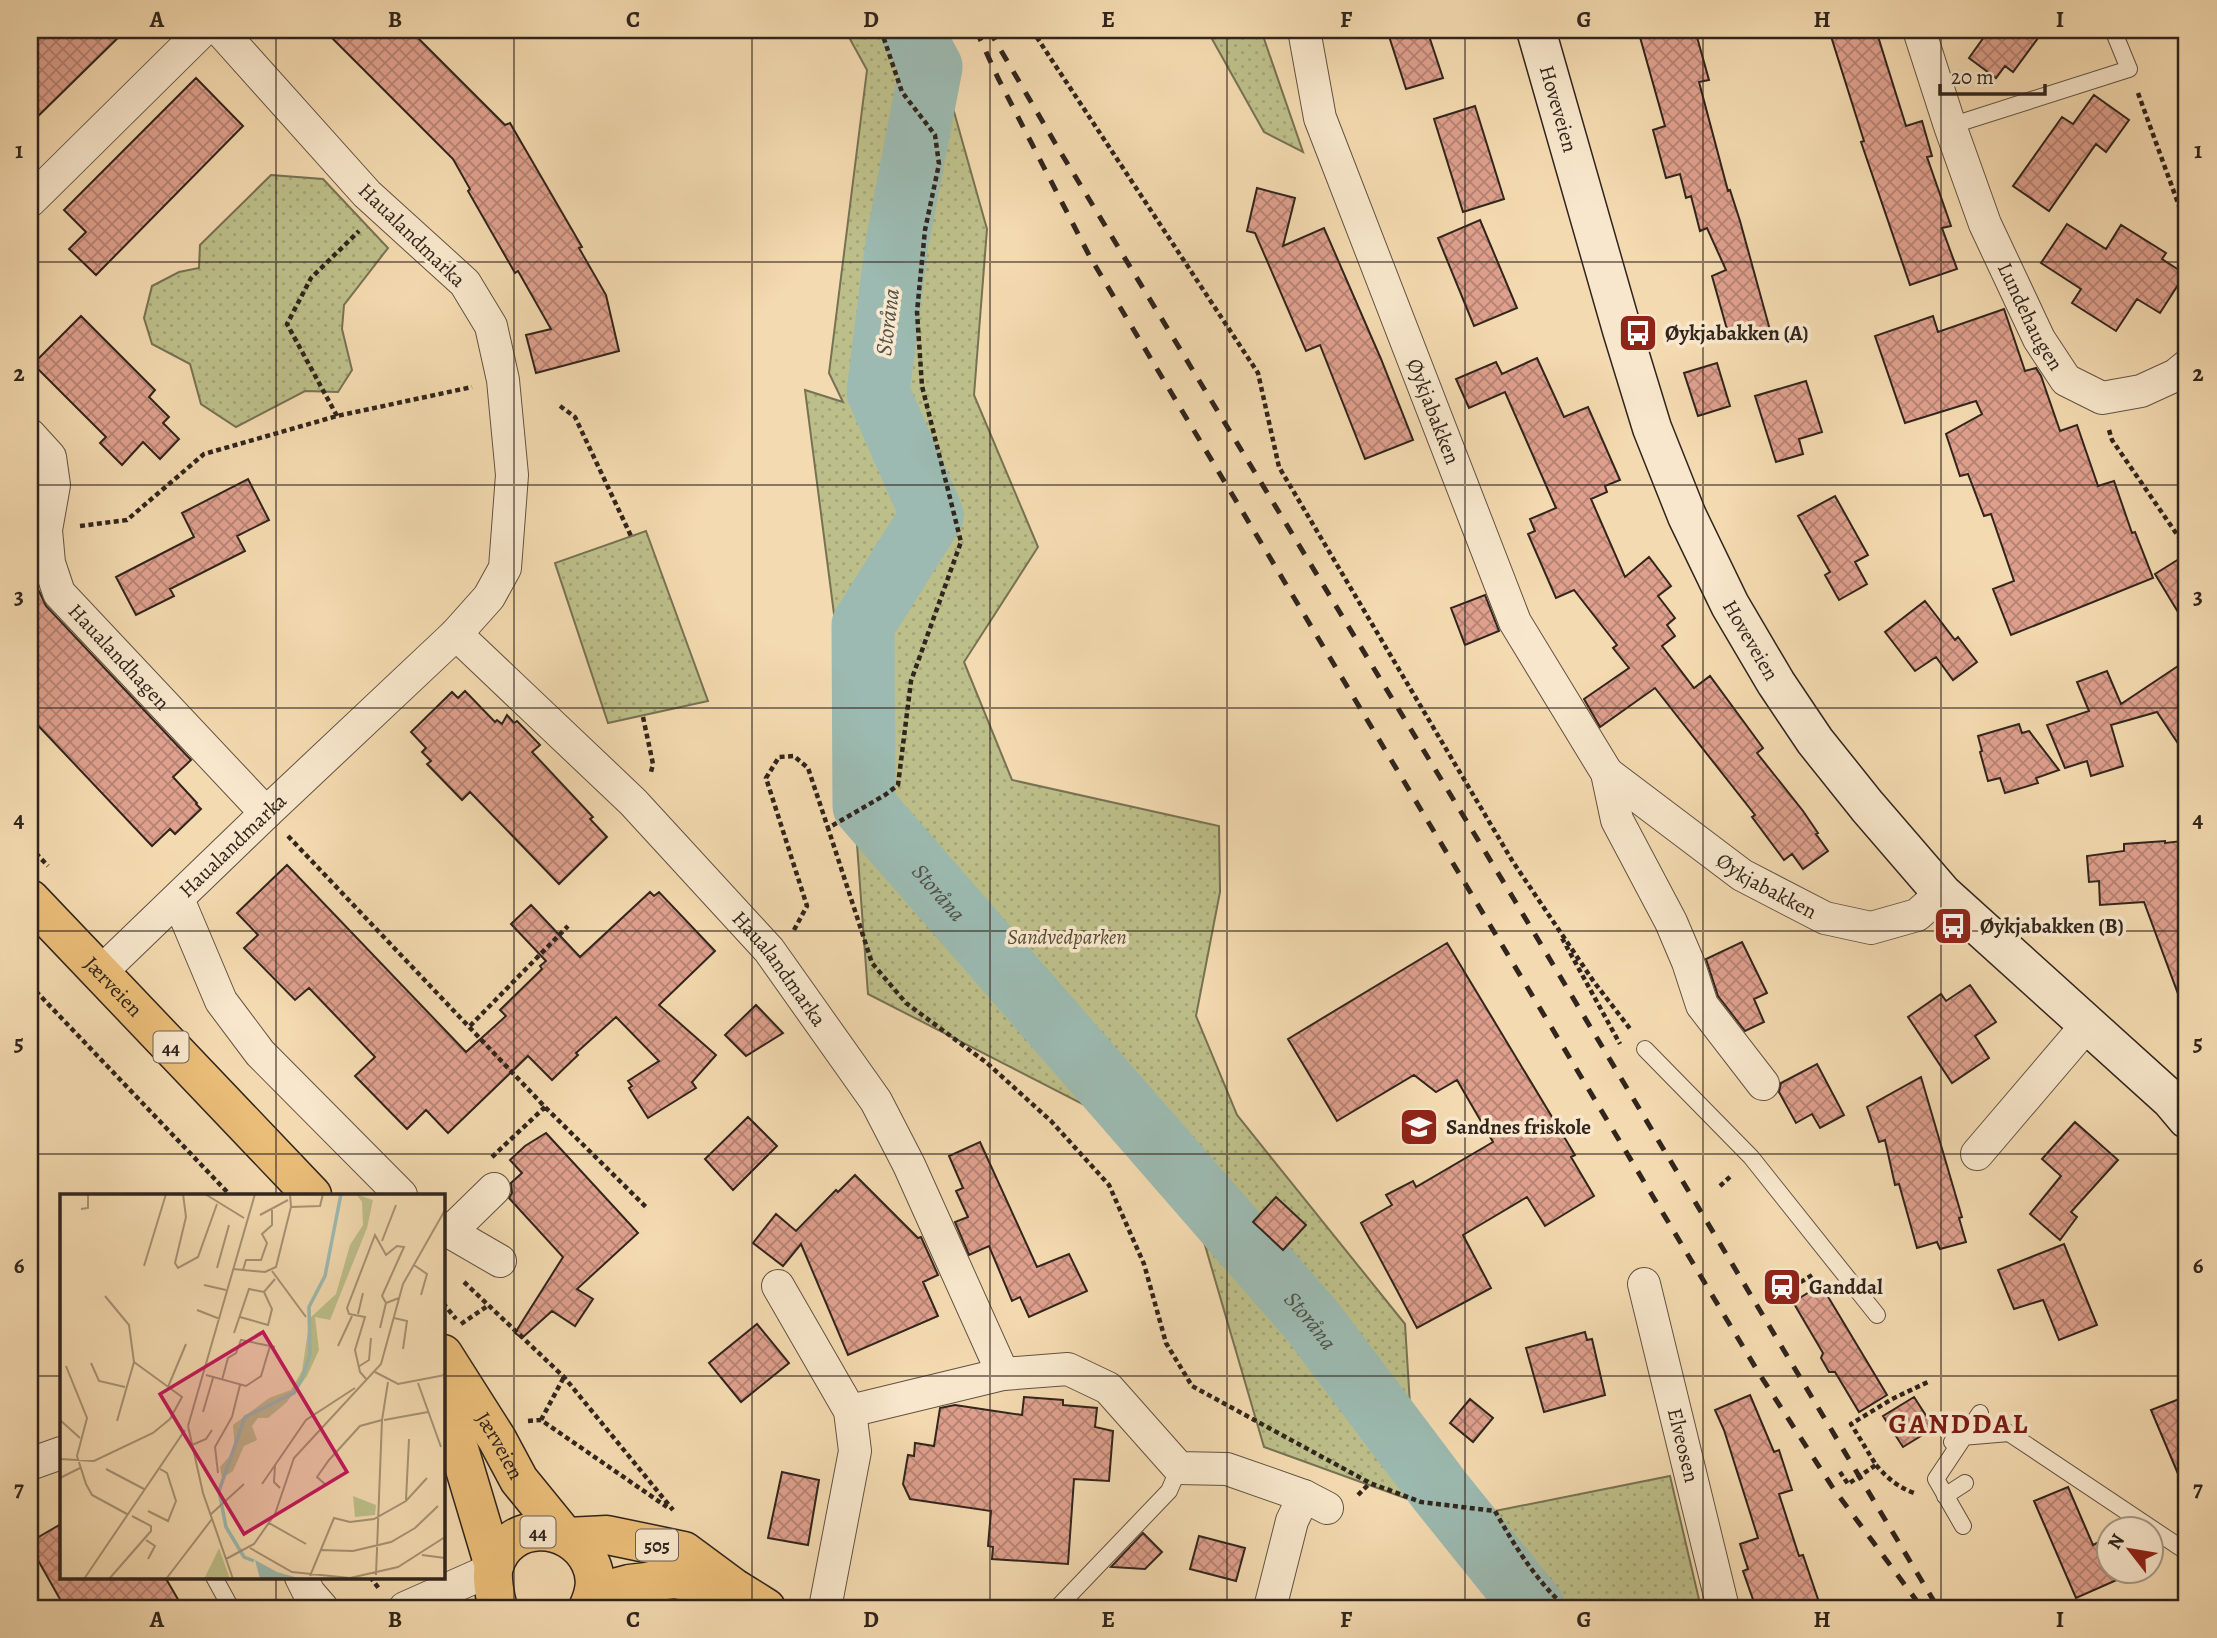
<svg xmlns="http://www.w3.org/2000/svg" width="2217" height="1638" font-family="Alegreya,serif">
  <defs>
    <pattern id="grass-dots" width="8" height="8" patternUnits="userSpaceOnUse" patternTransform="scale(1.75)"><rect width="8" height="8" fill="#bdbf8a"/><path d="M2 2h.1M6 6h.1" fill="none" stroke="#a3a477" stroke-width="1.8" stroke-linecap="round"/></pattern>
    <pattern id="building-cross-hatch" width="8" height="8" patternUnits="userSpaceOnUse" patternTransform="scale(1.75)"><rect width="8" height="8" fill="#dfa08d"/><path d="M0 0l8 8M0 8l8-8" fill="none" stroke="#b58273"/></pattern>
  </defs>
  <rect width="100%" height="100%" fill="#f4dab0"/>
  <filter id="stains"><feTurbulence type="fractalNoise" baseFrequency=".00286" numOctaves="4"/><feColorMatrix values="0 0 0 0 .2 0 0 0 0 .09 0 0 0 0 .02 0 0 0 .5 -.17"/></filter>
  <radialGradient id="worn" r=".72"><stop offset=".6" stop-color="#630" stop-opacity="0"/><stop offset="1" stop-color="#630" stop-opacity=".3"/></radialGradient>
  <path fill="url(#grass-dots)" stroke="#777254" stroke-width="2" d="M845 30H931L987 229 974 395 1038 547 964 662 1012 780 1219 826 1220 892 1196 1016 1237 1115 1405 1324 1416 1502 1264 1447 1178 1153 868 994 848 722 805 390 843 402 829 373 867 70Z
    M1207 30H1261L1303 152 1264 132Z
    M271 175 323 179 388 248 344 305 342 329 352 370 338 392 305 391 236 427 201 404 190 364 152 344 144 318 152 286 179 272 199 268 200 245Z
    M646 531 708 701 608 723 555 563Z
    M1670 1476 1701 1608H1551L1495 1511Z"/>
  <g fill="none" stroke-linecap="round" stroke-linejoin="round">
    <path stroke="#9cbab1" stroke-width="63" id="s1" d="M911 30 931 67 897 243 878 392 932 515 863 625 864 806 1313 1322 1440 1491 1534 1608"/>
  </g>
  <path fill="url(#building-cross-hatch)" stroke="#31251d" stroke-width="2" d="M30 30H126L30 124Z
    M324 30H410L505 125 510 123 582 247 579 248 606 295 619 351 536 373 526 335 551 329 518 271 515 273 468 191 470 189 453 159Z
    M1387 30H1427L1443 78 1406 89Z
    M1638 30H1695L1709 80 1699 82 1728 191 1730 190 1740 221 1770 330 1755 335 1751 326 1728 333 1712 276 1726 270 1707 228 1700 231 1691 196 1686 198 1680 174 1666 178 1653 130 1665 126Z
    M1829 30H1876L1906 126 1922 121 1932 156 1927 157 1951 226 1942 228 1957 269 1910 285 1861 142 1864 141Z
    M1989 30H2044L2013 72 2005 66 1996 78 1969 58Z
    M196 78 243 126 96 275 69 249 86 232 64 210Z
    M2094 95 2129 120 2106 152 2096 144 2049 211 2013 186 2062 117 2073 124Z
    M1475 106 1504 199 1463 212 1434 119Z
    M1257 188 1295 198 1283 246 1324 228 1381 359 1413 440 1365 459 1320 345 1306 351 1255 233 1247 231Z
    M1480 220 1517 308 1474 326 1438 238Z
    M2067 224 2106 249 2121 225 2166 253 2162 259 2185 274 2160 313 2137 299 2116 331 2072 303 2081 289 2041 263Z
    M2004 309 2025 371 2036 368 2041 376 2060 431 2077 425 2098 486 2114 481 2132 533 2135 532 2153 578 2011 635 1993 589 2014 581 1991 514 1984 516 1968 474 1960 476 1946 434 1982 414 1976 401 1905 423 1875 336 1933 316 1938 332Z
    M81 316 155 390 149 397 169 417 163 423 179 439 160 459 143 442 122 465 100 443 106 437 33 364Z
    M1537 358 1564 417 1588 407 1620 480 1605 486 1607 492 1591 499 1625 577 1649 557 1671 586 1658 596 1675 618 1667 625 1675 636 1662 646 1694 688 1710 676 1763 748 1757 753 1803 811 1818 833 1816 834 1828 851 1803 869 1792 854 1784 860 1752 817 1755 815 1655 688 1600 727 1584 699 1629 668 1613 648 1617 645 1574 590 1556 598 1528 534 1535 531 1530 519 1556 508 1505 392 1469 408 1456 379 1496 362 1502 374Z
    M1717 363 1730 406 1698 416 1684 373Z
    M1806 381 1822 432 1799 439 1803 454 1776 462 1755 396Z
    M248 479 269 520 237 536 245 551 170 589 174 596 136 615 116 577 194 537 182 513Z
    M1835 496 1868 555 1855 562 1867 584 1839 600 1825 575 1830 572 1798 516Z
    M2187 554V627L2155 574Z
    M30 581 39 591 46 606 191 760 173 777 197 803 196 804 201 809 175 834 170 829 152 846 30 717Z
    M1485 595 1499 631 1465 645 1451 608Z
    M1925 601 1955 640 1958 637 1977 662 1953 680 1936 657 1915 671 1885 632Z
    M2187 660V757L2157 712 2111 725 2123 766 2091 776 2087 761 2065 768 2047 725 2089 711 2077 682 2107 671 2121 704Z
    M465 691 495 722 497 720 502 724 507 715 514 723 517 721 540 745 532 752 593 817 590 819 607 837 559 884 470 792 462 800 427 764 431 761 422 752 426 748 411 732 452 692 458 698Z
    M2019 724 2022 733 2029 731 2059 770 2036 778 2038 783 2005 793 2000 778 1988 781 1980 752 1982 751 1978 736Z
    M2165 841V843L2182 841 2187 921V1010H2184L2144 902 2100 905 2099 881 2089 882 2087 856 2124 851V844Z
    M287 865 466 1052 506 1016 500 1010 542 969 540 966 546 961 511 924 531 905 580 957 650 892 654 896 659 892 715 951 659 1005 716 1055 692 1082 696 1088 648 1118 629 1088 632 1086 628 1081 659 1061 616 1017 576 1053 578 1055 552 1080 528 1056 448 1133 426 1110 407 1129 355 1076 375 1057 309 988 295 1000 244 948 258 935 237 913Z
    M1742 942 1767 993 1754 999 1764 1022 1745 1031 1718 996 1706 959Z
    M1447 943 1575 1155 1571 1157 1594 1196 1545 1226 1527 1197 1463 1235 1491 1288 1417 1328 1361 1223 1392 1205 1386 1195 1413 1181 1416 1187 1493 1142 1457 1080 1436 1092 1414 1075 1337 1121 1288 1039Z
    M1970 985 1996 1022 1975 1036 1989 1058 1952 1083 1908 1017 1941 994 1946 1001Z
    M756 1005 783 1033 746 1056 725 1035Z
    M1817 1064 1844 1115 1820 1128 1812 1114 1796 1123 1779 1092 1781 1083Z
    M1921 1077 1962 1217 1959 1218 1966 1242 1940 1249 1937 1242 1917 1248 1899 1184 1895 1185 1885 1140 1879 1142 1867 1107Z
    M748 1117 777 1146 733 1190 705 1159Z
    M2075 1122 2118 1160 2071 1212 2077 1217 2060 1240 2030 1214 2061 1176 2042 1159Z
    M546 1133 638 1233 577 1289 593 1299 575 1326 552 1311 522 1338 515 1333 563 1257 509 1198 512 1193 511 1183 522 1173 510 1160 525 1146Z
    M980 1142 1037 1267 1069 1254 1087 1291 1029 1317 1020 1297 1012 1301 989 1246 969 1255 955 1222 968 1217 956 1191 963 1188 949 1156Z
    M855 1175 918 1238 921 1237 938 1275 923 1282 938 1316 848 1355 801 1244 783 1266 753 1243 776 1214 796 1231 836 1190 838 1192Z
    M1276 1197 1306 1225 1283 1250 1253 1222Z
    M2064 1244 2097 1325 2059 1340 2043 1300 2014 1309 1998 1270Z
    M1821 1285 1887 1395 1859 1412 1835 1372H1829L1821 1358 1823 1353 1793 1302Z
    M757 1324 789 1363 741 1402 709 1363Z
    M1585 1332 1587 1340 1592 1339 1605 1395 1544 1412 1526 1348Z
    M1750 1395 1774 1452 1779 1450 1792 1490 1779 1494 1799 1556 1803 1555 1821 1608H1756L1743 1571 1748 1569 1740 1544 1758 1538 1724 1430 1715 1410Z
    M2187 1396V1495L2151 1410Z
    M1024 1397 1063 1400V1405L1097 1408 1095 1427 1113 1431 1109 1481 1074 1479 1068 1564 992 1559 993 1547 988 1546 991 1511 910 1499 903 1484 908 1455 914 1456 915 1443 934 1446 940 1408 955 1405 1022 1415Z
    M1914 1397 1934 1428 1903 1447 1883 1416Z
    M1470 1399 1493 1418 1473 1442 1450 1423Z
    M782 1472 819 1480 808 1545 768 1538Z
    M2068 1487 2093 1545 2102 1540 2109 1556V1572H2115L2119 1579 2076 1598 2034 1501Z
    M61 1524V1577H165L183 1608H65L30 1546V1542Z
    M1143 1533 1162 1552 1145 1569 1111 1567Z
    M1199 1536 1245 1548 1236 1581 1190 1569Z"/>
  <g fill="none" stroke-linecap="round" stroke-linejoin="round">
    <g stroke="#625242" stroke-width="18">
      <path id="lane" d="M1950 126 2129 69 2113 30
        M1645 1049 1751 1157 1877 1315
        M1952 1442 1962 1437 2009 1433 2187 1552
        M1945 1496 1965 1483
        M1963 1526 1936 1479 1980 1413
        M214 1577 231 1608
        M1057 1608 1169 1491 1179 1468"/>
    </g>
    <g stroke="#625242" stroke-width="34">
      <g id="street">
        <path id="s2" d="M1304 30 1320 118 1515 622 1607 773 1617 820 1671 922 1688 962 1702 1005 1763 1084"/>
        <path id="s3" d="M1919 30 1950 126 1985 224 2039 339 2066 380 2102 398 2141 391 2176 375 2187 366"/>
        <path d="M30 201 203 30"/>
        <path id="s4" d="M30 435 50 457 54 485 46 530 49 563 59 593 266 813"/>
        <path id="s5" d="M456 634 633 802 769 950 876 1101 909 1165 1003 1374 1068 1369 1108 1388 1179 1468 1227 1469 1304 1496 1327 1508"/>
        <path id="s6" d="M1607 773 1742 875 1825 918 1871 928 1917 915 1942 893"/>
        <path d="M178 899 221 1001 260 1053 401 1195"/>
        <path id="s7" d="M100 973 266 813 456 634 489 597 505 568 512 475 503 380 491 326 465 283 367 194 220 30"/>
        <path d="M1977 1154 2087 1025"/>
        <path d="M443 1228 500 1261"/>
        <path d="M450 1232 494 1189"/>
        <path id="s8" d="M1644 1284 1723 1608"/>
        <path d="M778 1286 850 1411 855 1451 825 1608"/>
        <path d="M850 1411 1003 1374"/>
        <path d="M30 1464 61 1453"/>
        <path d="M301 1577 309 1593 322 1608"/>
        <path d="M405 1608 493 1569"/>
        <path d="M1270 1608 1292 1521 1304 1496"/>
      </g>
    </g>
    <g stroke="#31251d" stroke-width="41">
      <g id="secondary">
        <path id="s9" d="M1536 30 1622 330 1652 428 1687 516 1730 605 1776 683 1815 741 1867 806 1942 893 2171 1100 2187 1119"/>
      </g>
    </g>
    <g stroke="#31251d" stroke-width="41">
      <g id="primary">
        <path id="s10" d="M30 899 312 1195"/>
        <path id="s11" d="M443 1354 497 1439 519 1480 563 1534"/>
        <path d="M443 1412 459 1449 494 1566"/>
        <path d="M567 1537 607 1535 684 1551 734 1588 766 1608"/>
        <path d="M595 1593 629 1584 674 1579 731 1588"/>
        <path d="M498 1608C495 1598 491 1576 494 1566 508 1520 570 1521 590 1562 598 1578 595 1593 588 1608"/>
      </g>
    </g>
    <path stroke="#31251d" stroke-width="4.5" stroke-dasharray="5 3.5" stroke-linecap="butt" d="M881 30 902 92 935 135 939 164 925 230 917 312 922 386 961 542 911 681 898 785 885 795 828 828 872 963 906 1003 987 1063 1051 1121 1109 1185 1144 1264 1166 1343 1192 1386 1370 1483 1421 1502 1495 1511C1515 1547 1536 1580 1566 1608
      M1032 30 1258 373 1279 467 1513 862 1594 982 1631 1030
      M2138 93 2187 228
      M560 406 575 417 631 536
      M337 416 287 324 311 278 359 231
      M2109 430 2112 440 2187 549
      M80 526 127 520 204 454 337 416 472 387
      M643 717 653 764 651 772
      M288 836 545 1107 647 1208
      M30 847 48 866
      M794 930 807 906 766 778 779 757 794 756 808 768 828 828
      M1562 938 1620 1044
      M30 985 230 1195
      M470 1026 568 926
      M492 1157 545 1107
      M1720 1186 1732 1175
      M464 1282 564 1377 673 1510
      M1786 1291 1814 1274
      M443 1303 456 1319
      M461 1324 489 1305
      M541 1420 564 1377
      M528 1421 541 1420 667 1507
      M1876 1465C1887 1478 1898 1487 1914 1493
      M1840 1472 1848 1484 1876 1465 1851 1424 1892 1399 1930 1381
      M1358 1495 1370 1483
      M370 1577 380 1590"/>
    <use href="#lane" stroke="#f8e7cc" stroke-width="16"/>
    <use href="#street" stroke="#f8e7cc" stroke-width="32"/>
    <use href="#secondary" stroke="#f8e7cc" stroke-width="38"/>
    <use href="#primary" stroke="#eabd78" stroke-width="38"/>
    <path stroke="#31251d" stroke-width="5" stroke-dasharray="12 12" stroke-linecap="butt" d="M976 30 998 78 1090 257 1469 890 1760 1375 1833 1488 1922 1608
      M989 30 1058 148 1515 901 1938 1608"/>
  </g>
  <path fill="none" stroke="#31251d" stroke-width="2" stroke-opacity="0.55" d="M276 30V1195M514 30V1608M752 30V1608M990 30V1608M1227 30V1608M1465 30V1608M1703 30V1608M1941 30V1608M30 262H2187M30 485H2187M30 708H2187M30 931H2187M30 1154H2187M30 1376H61M443 1376H2187M276 1577V1608"/>
  <defs>
    <g id="bus-square" transform="scale(2.0125)"><rect x="-9" y="-9" width="18" height="18" rx="4" fill="#8f2418" stroke="#f8e7cc"/><path d="M-5-6H5V4H4V6H2V4H-2V6H-4V4H-5ZM-3.5-4V0h7V-4ZM-3.5 1.2v1.5H-2V1.2ZM2 1.2v1.5H3.5V1.2Z" fill="#fff"/></g>
    <g id="school-square" transform="scale(2.0125)"><rect x="-9" y="-9" width="18" height="18" rx="4" fill="#8f2418" stroke="#f8e7cc"/><path d="M0-5L7-2L0 1L-7-2ZM-4 1L0 2.5L4 1V4Q0 6-4 4Z" fill="#fff"/></g>
    <g id="station-square" transform="scale(2.0125)"><rect x="-9" y="-9" width="18" height="18" rx="4" fill="#8f2418" stroke="#f8e7cc"/><path d="M-3-6H3Q5-6 5-4V2Q5 4 3 4L4.5 6H3L1.5 4h-3L-3 6H-4.5L-3 4Q-5 4-5 2V-4Q-5-6-3-6ZM-3.5-4v3h7v-3ZM-3.5 1v1.5H-2V1ZM2 1v1.5H3.5V1Z" fill="#fff"/></g>
  </defs>
  <g fill-rule="evenodd">
    <use href="#bus-square" x="1638" y="333"/>
    <use href="#bus-square" x="1953" y="926"/>
    <use href="#school-square" x="1419" y="1127"/>
    <use href="#station-square" x="1782" y="1287"/>
  </g>
  <g text-anchor="middle" stroke-width="7" stroke-linejoin="round" paint-order="stroke">
    <g fill="#f8e7cc" stroke="#6d5f52" stroke-width="2">
      <rect x="153.5" y="1031.5" width="35" height="31" rx="5"/>
      <rect x="520.5" y="1516.5" width="35" height="31" rx="5"/>
      <rect x="636" y="1529.5" width="42" height="31" rx="5"/>
    </g>
    <g font-size="19" font-weight="bold" fill="#31251d">
      <text x="171" y="1054">44</text>
      <text x="538" y="1539">44</text>
      <text x="657" y="1552">505</text>
    </g>
    <g font-size="21" fill="#31251d" stroke="#f8e7cc">
      <text dy="7" stroke="none"><textPath href="#s9" startOffset="82">Hoveveien</textPath></text>
      <text transform="translate(412 235) rotate(44)" y="7">Haualandmarka</text>
      <text dy="7" stroke="none"><textPath href="#s3" startOffset="308">Lundehaugen</textPath></text>
      <text dy="7" stroke="none"><textPath href="#s2" startOffset="404">Øykjabakken</textPath></text>
      <text dy="7" stroke="none"><textPath href="#s9" startOffset="649">Hoveveien</textPath></text>
      <text dy="7" stroke="none"><textPath href="#s4" startOffset="256">Haualandhagen</textPath></text>
      <text dy="7" stroke="none"><textPath href="#s7" startOffset="184">Haualandmarka</textPath></text>
      <text dy="7" stroke="none"><textPath href="#s6" startOffset="196">Øykjabakken</textPath></text>
      <text dy="7" stroke="none"><textPath href="#s5" startOffset="466">Haualandmarka</textPath></text>
      <text dy="7" stroke="none"><textPath href="#s10" startOffset="121">Jærveien</textPath></text>
      <text dy="7" stroke="none"><textPath href="#s11" startOffset="108">Jærveien</textPath></text>
      <text dy="7" stroke="none"><textPath href="#s8" startOffset="166">Elveosen</textPath></text>
    </g>
    <g font-size="21" font-weight="bold" fill="#31251d" stroke="#f8e7cc" text-anchor="start">
      <text x="1665" y="340">Øykjabakken (A)</text>
      <text x="1980" y="933">Øykjabakken (B)</text>
      <text x="1446" y="1134">Sandnes friskole</text>
      <text x="1809" y="1294">Ganddal</text>
    </g>
    <g font-size="21" font-style="italic" fill="#544c38" stroke="#f8e7cc">
      <text x="1067" y="944">Sandvedparken</text>
    </g>
    <g font-size="23" font-style="italic" fill="#515249" stroke="#f8e7cc">
      <text transform="translate(887 322) rotate(-83)" y="8">Storåna</text>
      <text dy="8" stroke="none"><textPath href="#s1" startOffset="931">Storåna</textPath></text>
      <text dy="8" stroke="none"><textPath href="#s1" startOffset="1498">Storåna</textPath></text>
    </g>
    <g font-size="28" font-weight="bold" letter-spacing="2" fill="#7a1f14" stroke="#f8e7cc">
      <text x="1959" y="1433">GANDDAL</text>
    </g>
  </g>
  <g transform="translate(60 1194)">
    <rect width="385" height="385" fill="#f4dab0"/>
    <path d="M296 0 313 6 307 34 270 126 255 123 259 156 247 182 226 209 208 224H198L192 232 197 246 184 252 173 277 162 284 160 273 175 256 173 231 209 204 231 196 242 177 250 124 276 100 290 51 303 31 302 8ZM293 302 316 311 315 321 295 323ZM159 354 170 385H144L153 367Z" fill="#bdbf8a"/>
    <path d="M195 366 217 378 242 385H200Z" fill="#9cbab1"/>
    <path fill="none" stroke="#9cbab1" stroke-width="3.5" d="M194 367 184 363 166 333 159 297 185 223 234 199 242 185 250 160 249 113 265 82 281 0"/>
    <path fill="none" stroke="#a69275" stroke-width="2" d="M123 0 126 23 115 69 118 74 138 63 157 10M145 0 184 24M231 13 260 12 263 0M21 15 28 14V0M200 21 228 6M322 47 336 11M354 71 367 80 361 101M84 72 106 0M157 74 169 31M173 75 205 78 216 73 231 13 230 0M183 76 186 66H201L207 49 202 40 212 31V16M212 77 246 123M144 91 166 96M45 102 69 131 74 168 122 203 110 225 113 221M137 116 160 125M298 120 303 99M180 123 208 131 212 115 204 98M334 124 347 127 343 155M320 134 326 109 339 104M174 139 189 95 204 98 215 85M278 152 292 122M31 169 39 187 65 193M6 172 27 224 17 262 26 290 32 301 67 320M298 173 309 166 311 144M315 178 338 190 385 181M146 181 186 192 201 182 210 152M162 186 168 164 176 159 181 146 215 153M307 186 300 178 295 156 305 123 289 120 287 114 315 41 326 61 337 52 344 53 322 102 326 109M358 189 381 253M108 193 126 150M143 218 153 184M0 226 20 244M324 226 368 218M57 227 74 168M128 232 195 0M128 232 143 299 173 385M132 251 146 245 152 236M0 265 34 267 93 239 110 225M215 271 214 288 220 294M46 275 84 295M158 279 155 253 172 223 180 191M0 284 20 274M202 290 246 226 295 194M266 291 257 283 269 266 300 232 322 226M346 306 349 245M88 317 108 327 116 307 107 279 100 275M150 321 184 290M209 329 246 350M86 346 95 352 88 365M190 354 232 378 290 384 338 373 385 343M260 356 293 357 331 348 355 334 378 312M362 361 385 364M166 365 194 350 215 320 234 264 321 170 343 90 385 16M316 381 322 226 328 188M250 382 274 324 290 328 314 325 346 307 367 284M24 385 125 236M49 385 91 337V332L72 322M106 385 152 325"/>
    <path fill="#c2185b" fill-opacity="0.15" stroke="#c2185b" stroke-width="3.5" d="M203 138 287 278 184 340 100 200Z"/>
    <rect width="385" height="385" fill="none" stroke="#31251d" stroke-width="3.5"/>
  </g>
  <rect width="2217" height="1638" fill="none" stroke="#f4dab0" stroke-width="77"/>
  <g transform="translate(2130 1550) rotate(301)"><circle r="33" fill="#f8e7cc" stroke="#a89986" stroke-width="2"/>
  <path d="M0-5L12 26L0 18L-12 26Z" fill="#8f2418"/>
  <text y="-10" font-size="19" font-weight="bold" text-anchor="middle" fill="#31251d">N</text>
  </g>
  <path d="M1940 84v10h105v-10" fill="none" stroke="#31251d" stroke-width="3.5"/>
  <text x="1951" y="84" font-size="21" fill="#31251d" stroke="#f8e7cc" stroke-width="5" paint-order="stroke">20 m</text>
  <rect x="38" y="38" width="2140" height="1562" fill="none" stroke="#31251d" stroke-width="2.5"/>
  <g font-size="23" text-anchor="middle" font-weight="bold" fill="#31251d">
    <text x="157" y="27">A</text>
    <text x="395" y="27">B</text>
    <text x="633" y="27">C</text>
    <text x="871" y="27">D</text>
    <text x="1108" y="27">E</text>
    <text x="1346" y="27">F</text>
    <text x="1584" y="27">G</text>
    <text x="1822" y="27">H</text>
    <text x="2060" y="27">I</text>
    <text x="19" y="158">1</text>
    <text x="2198" y="158">1</text>
    <text x="19" y="381">2</text>
    <text x="2198" y="381">2</text>
    <text x="19" y="604">3</text>
    <text x="2198" y="604">3</text>
    <text x="19" y="827">4</text>
    <text x="2198" y="827">4</text>
    <text x="19" y="1050">5</text>
    <text x="2198" y="1050">5</text>
    <text x="19" y="1273">6</text>
    <text x="2198" y="1273">6</text>
    <text x="19" y="1496">7</text>
    <text x="2198" y="1496">7</text>
    <text x="157" y="1627">A</text>
    <text x="395" y="1627">B</text>
    <text x="633" y="1627">C</text>
    <text x="871" y="1627">D</text>
    <text x="1108" y="1627">E</text>
    <text x="1346" y="1627">F</text>
    <text x="1584" y="1627">G</text>
    <text x="1822" y="1627">H</text>
    <text x="2060" y="1627">I</text>
  </g>
  <rect width="100%" height="100%" filter="url(#stains)"/>
  <rect width="100%" height="100%" fill="url(#worn)"/>
</svg>
